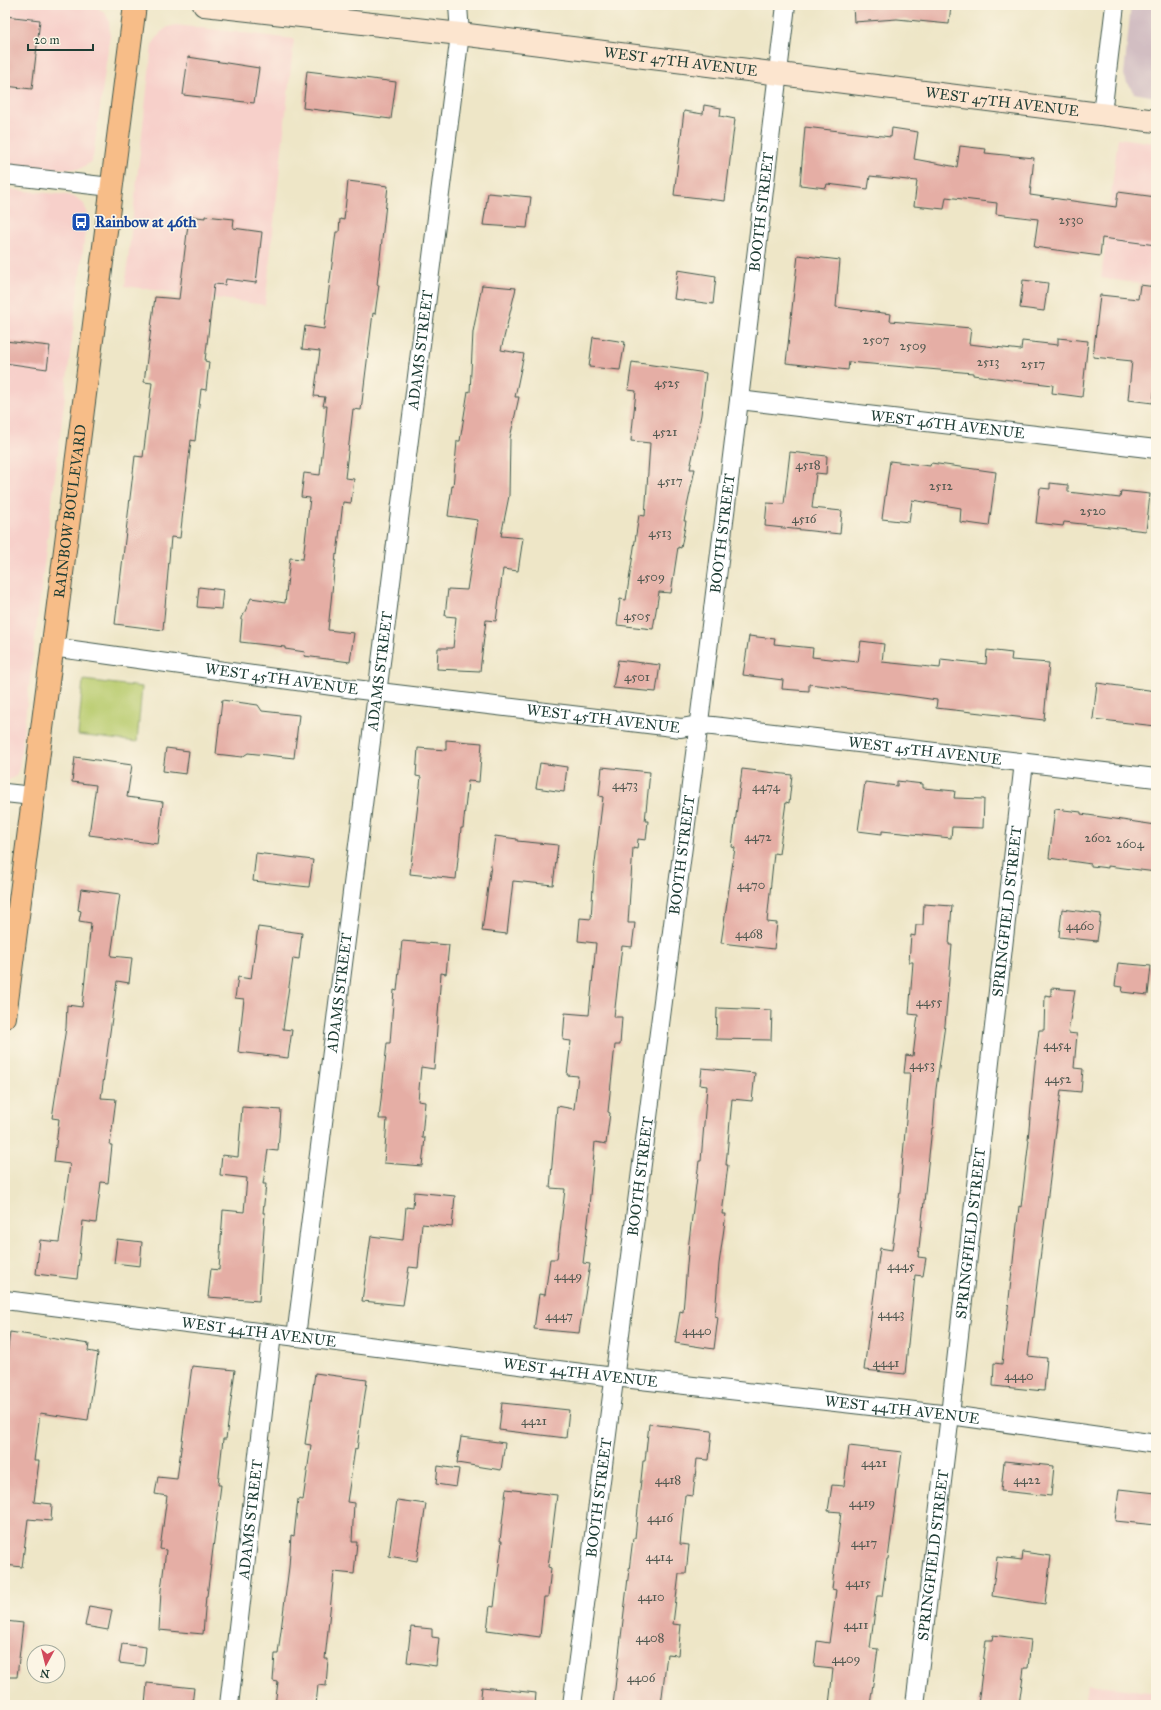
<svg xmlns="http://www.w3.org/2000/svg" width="1161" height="1710" font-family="'IM FELL Great Primer',serif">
  <rect width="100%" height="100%" fill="#fcf5e5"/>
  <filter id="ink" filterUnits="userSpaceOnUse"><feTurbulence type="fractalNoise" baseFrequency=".025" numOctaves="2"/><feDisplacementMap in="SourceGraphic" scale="8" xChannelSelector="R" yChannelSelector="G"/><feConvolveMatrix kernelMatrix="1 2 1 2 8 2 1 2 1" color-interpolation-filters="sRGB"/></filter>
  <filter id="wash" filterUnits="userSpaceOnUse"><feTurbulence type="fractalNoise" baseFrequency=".012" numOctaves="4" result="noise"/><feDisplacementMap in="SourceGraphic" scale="16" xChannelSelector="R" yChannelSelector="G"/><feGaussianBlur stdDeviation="0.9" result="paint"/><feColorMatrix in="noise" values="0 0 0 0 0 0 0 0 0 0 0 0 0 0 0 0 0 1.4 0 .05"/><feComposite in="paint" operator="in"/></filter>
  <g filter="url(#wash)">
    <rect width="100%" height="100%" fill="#eee6c7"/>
    <path fill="#f7d0ca" d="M5 5H89L97 7 105 13 109 20 110 35 93 157 91 162 80 169 5 168Z
      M176 25 294 39 265 305 125 286 152 45 161 32 168 27Z
      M1118 138 1156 143V286L1101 278Z
      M5 189 68 195 77 198 84 204 86 210 87 218 19 768 16 776 5 782Z
      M1088 1684 1156 1693V1705H1085Z"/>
    <path fill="#d2bec2" d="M1131 5H1156V97L1134 93 1127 83 1124 75Z"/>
    <path fill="#b9cc70" stroke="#6c8452" d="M83 680 142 687 137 742 78 735Z"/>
    <g id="blocks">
      <path fill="#e5aea5" d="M853 5H951L949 24 897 19 854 22Z
        M5 16 40 20 32 89 5 86Z
        M188 57 259 68 254 103 183 95Z
        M307 71 396 82 391 119 303 108Z
        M704 105 721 108 720 116 735 119 725 201 674 195 684 111 703 114Z
        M805 127 891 137 892 128 918 132 914 159 957 167 960 146 986 149 985 153 1034 158 1030 195 1116 207 1118 192 1156 197V245L1102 238 1100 256 1034 247 1038 219 996 214 997 203 946 197 944 209 914 206 917 181 870 176 868 189 827 184 826 188 800 185Z
        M348 181 388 186 377 285H379L375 314 373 313 361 410 353 409 345 478 354 479 351 503 343 502 337 555 336 554 328 630 354 633 350 662 304 656 305 652 285 649V647L240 642 242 618 251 598 285 603 290 558 303 559 310 498 301 497 304 473 320 475 327 406H323L325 397 314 396 320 351 302 349 305 326 324 329 336 232H339L340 219 344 220Z
        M488 193 531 197 527 228 483 225Z
        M189 216 205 218V216L234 219 233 228 262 232 256 283 226 279 225 285 214 284 205 361 209 362 206 390 201 389 195 441 191 440 180 538 171 537 163 630 115 624 135 456 143 457 152 383 144 382 155 297 179 299Z
        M798 255 840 260 836 307 891 314 890 321 971 328 969 344 1021 350 1022 341 1058 345V338L1088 341 1082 397 1052 393 1053 385 1019 381 973 375V373L849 362 848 370 786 363Z
        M678 270 716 276 713 304 674 299Z
        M1023 280 1048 283 1044 311 1020 308Z
        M482 285 516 288 501 350 524 354 515 397H519L510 438 509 496 501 536 523 538 518 571 503 569 496 621 486 620 480 671 437 669 438 648H453L456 617 445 616 448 589 467 590 478 520 448 516 452 486 453 487 457 441H460L468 391 470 392 473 332Z
        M1140 285 1156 287V377L1153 403 1128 400 1132 361 1093 357 1100 295 1138 299Z
        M593 337 625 342 620 370 589 367Z
        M5 341 50 346 47 369 5 363Z
        M632 362 706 373 701 415 690 469H695L684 521H686L681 548 678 547 671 593 659 592 653 629 617 625 620 599 626 600 639 515 645 516 650 443 631 441 636 391 628 390Z
        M790 452 827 456 826 474 816 473 812 508 842 511 840 534 765 526 767 503 784 504Z
        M890 461 930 466 931 463 996 472 989 526 960 522 961 508 912 500 909 522 882 519Z
        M1050 483 1068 485V492L1120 498 1121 491 1150 494 1146 531 1064 522 1063 526 1036 523 1040 488 1050 489Z
        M199 587 223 590 221 609 197 607Z
        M749 636 775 639 774 644 813 648 812 657 858 662 861 641 884 644 882 662 940 668 941 659 986 664 987 650 1012 653 1011 660 1049 663 1044 720 936 708 937 700 902 695 809 684V691L782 689 783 680 743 675Z
        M618 660 660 665 656 692 613 688Z
        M1097 683 1156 691V726L1093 719Z
        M222 700 258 705 262 711 299 715 294 758 248 753 242 757 216 754Z
        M446 740 482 743 479 782 468 781 463 828H461L456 879 410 874 421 777 416 776 418 748 446 750Z
        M166 748 189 751 186 774 163 771Z
        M75 757 132 765 127 797 163 802 158 844 89 835 96 785 72 782Z
        M540 763 567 767 564 792 536 788Z
        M602 767 650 772 645 821H648L646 840 638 839 637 849 633 848 628 923H635L632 947 622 946 614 1017H622L620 1045H615L608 1112 610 1113 606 1144 595 1142 589 1206H590L583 1263 590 1264 579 1333 534 1329 539 1294 545 1295 550 1259H557L565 1189 550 1188 557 1106 574 1109 578 1076 567 1075 571 1041 563 1040 565 1013 589 1015 596 943 578 941 580 918 591 919 594 871 603 797 599 796Z
        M742 769 792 775 789 803 786 802 779 854 774 853 767 922 777 923 774 949 721 943 735 848 732 847Z
        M897 781 923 784V788L955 791 954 798 984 799 983 828 952 827 951 838 882 831V834L858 831 865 782 897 786Z
        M1055 809 1081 812V814L1156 825V872L1108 866V868L1091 866V864L1049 858Z
        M495 836 517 839V841L558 845 553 885 513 881 507 934 482 931Z
        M256 853 313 860 309 887 253 881Z
        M81 889 120 894 111 956 132 958 129 983 117 981 101 1098 116 1099 110 1145H112L108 1183 101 1182 96 1223 83 1221 77 1279 36 1274 40 1240 59 1242 70 1164 54 1162 59 1119 52 1118 66 1028 67 1005 82 1007 91 923 79 921 81 911 78 910Z
        M924 904 952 906 949 945H952L945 1025 936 1089 933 1128H932L918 1257 926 1258 923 1276 915 1275 905 1374 864 1370 880 1248 892 1250 900 1191 910 1073H904L906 1055 913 1056 918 1015 909 1014 913 962H909L911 935 915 936 916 925H923Z
        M1062 909 1101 914 1097 941 1059 937Z
        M258 927 302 933 299 959 293 958 283 1029 292 1030 288 1058 238 1052 244 999 235 998 238 977 251 979Z
        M402 941 449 945 446 974 441 973 434 1069 421 1067 418 1101 425 1102 422 1138H425L422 1166 384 1163 387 1119H379L387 1043H390L394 990 397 991Z
        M1118 963 1151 966 1148 995 1122 992 1123 987 1115 986Z
        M1051 988 1075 990 1068 1033 1077 1034 1074 1068 1083 1069 1081 1092 1061 1090 1028 1356 1047 1358 1044 1391 993 1386 994 1363 1002 1364 1019 1206 1021 1207 1029 1140H1028L1035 1064 1039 1030H1044L1045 995 1051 996Z
        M717 1008 772 1010 771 1040 716 1039Z
        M702 1068 755 1073 752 1101 732 1099 726 1165H728L722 1214H726L719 1264 715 1316 718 1317 714 1349 675 1343 680 1311 683 1312 689 1241 699 1161H701L707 1086 700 1085Z
        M242 1107 281 1110 278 1151 268 1150 263 1184H266L263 1213H265L259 1301 208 1297 211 1269 219 1270 223 1210 244 1212 247 1178 220 1175 222 1155 238 1157Z
        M414 1192 455 1196 452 1227 422 1224 418 1268 409 1267 403 1305 362 1301 371 1236 403 1240 406 1207 413 1208Z
        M117 1239 142 1242 140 1266 114 1263Z
        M10 1332 89 1344 88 1351 98 1353 88 1420 40 1413 34 1461H39L34 1502 52 1504 51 1521 28 1519 22 1567 5 1565V1370Z
        M192 1366 235 1370 226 1439H223L218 1485H221L207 1596H206L203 1634 159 1630 161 1590 166 1550 160 1549 167 1496 155 1494 158 1477 177 1479Z
        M315 1373 367 1380 362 1415H361L357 1450 355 1449 347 1502 354 1503 352 1542H357L354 1574 334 1572 325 1659H328L326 1686 318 1685 316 1705H275L278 1682 273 1681 275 1654H278L289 1567 291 1535 294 1536 298 1499 303 1500 311 1445 305 1444Z
        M502 1403 569 1410 566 1438 499 1430Z
        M649 1424 712 1431 709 1460 697 1459 693 1496 685 1495 680 1544 689 1545 686 1574H679L673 1624 681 1625 678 1655 667 1654 661 1705H613L628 1578 633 1538H635L643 1461H645Z
        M461 1437 505 1443 501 1470 457 1463Z
        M849 1446 902 1452 888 1559H887L882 1596H877L870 1648 878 1649 870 1705H829L833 1669 814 1667 817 1641 829 1643 836 1590 832 1589 841 1512 828 1511 832 1485 844 1486Z
        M1004 1461 1054 1466 1051 1496 1001 1491Z
        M438 1466 459 1469 456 1487 436 1484Z
        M506 1489 557 1495 548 1567 551 1568 548 1597H544L540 1637 487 1630 490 1606 494 1607 502 1541H500Z
        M1119 1489 1156 1493V1525L1115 1521Z
        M397 1500 426 1504 417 1561 389 1556Z
        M1023 1552 1051 1556 1045 1604 992 1596 997 1557 1022 1560Z
        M89 1606 112 1610 108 1630 85 1626Z
        M5 1621 23 1623 17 1677H5Z
        M411 1627 432 1629V1637L439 1638 436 1666 407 1662Z
        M993 1635 1031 1640 1028 1668H1024L1019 1705H978L986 1640H992Z
        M122 1644 146 1647 144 1666 119 1663Z
        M147 1683 194 1688 192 1705H145Z
        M482 1687 536 1693 535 1705H480Z"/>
    </g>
  </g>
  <g filter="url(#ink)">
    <use href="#blocks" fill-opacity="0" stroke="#3e564a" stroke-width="1"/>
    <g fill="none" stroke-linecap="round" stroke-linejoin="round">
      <g stroke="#3e564a" stroke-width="20">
        <g id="street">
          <path d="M1102 114 1115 5"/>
          <path d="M5 175 111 187"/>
          <path id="s1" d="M739 400 1156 449"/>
          <path id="s2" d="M52 647 354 689 681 728 698 725 713 726 1156 778"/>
          <path d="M5 793 33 796"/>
          <path id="s3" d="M5 1300 614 1377 950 1415 1156 1444"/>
          <path id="s4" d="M296 1337 446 146 460 34 458 5"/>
          <path id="s5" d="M229 1705 272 1334"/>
          <path id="s6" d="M572 1705 696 746 739 400 786 5"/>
          <path id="s7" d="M915 1705 950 1415 1024 762"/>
        </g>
      </g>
      <g stroke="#3e564a" stroke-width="24">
        <g id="secondary">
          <path id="s8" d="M204 5 460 34 1156 121"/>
        </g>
      </g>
      <g stroke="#3e564a" stroke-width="24">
        <g id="primary">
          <path id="s9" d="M5 1017 135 5"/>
        </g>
      </g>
      <use href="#street" stroke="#fff" stroke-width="18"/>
      <use href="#secondary" stroke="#fce5cf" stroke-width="22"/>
      <use href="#primary" stroke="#f7bd88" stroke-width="22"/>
    </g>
  </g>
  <defs>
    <g id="bus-square" transform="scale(1)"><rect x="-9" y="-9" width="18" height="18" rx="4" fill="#1a4fb4" stroke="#fcf5e5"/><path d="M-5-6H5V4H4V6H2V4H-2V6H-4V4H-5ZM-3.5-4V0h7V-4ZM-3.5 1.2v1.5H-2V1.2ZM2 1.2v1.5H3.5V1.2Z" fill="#fff"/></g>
  </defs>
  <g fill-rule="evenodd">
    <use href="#bus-square" x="81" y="222"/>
  </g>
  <g text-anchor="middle" stroke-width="3.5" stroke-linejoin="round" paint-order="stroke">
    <g font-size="13" fill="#505950">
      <text x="1071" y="224">2530</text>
      <text x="876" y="344">2507</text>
      <text x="913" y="350">2509</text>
      <text x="988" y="366">2513</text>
      <text x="1033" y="368">2517</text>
      <text x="667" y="387">4525</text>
      <text x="665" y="436">4521</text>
      <text x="808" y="469">4518</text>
      <text x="670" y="485">4517</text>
      <text x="941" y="490">2512</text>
      <text x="1093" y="515">2520</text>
      <text x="804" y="523">4516</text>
      <text x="660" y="537">4513</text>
      <text x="651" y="581">4509</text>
      <text x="637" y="620">4505</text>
      <text x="637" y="681">4501</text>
      <text x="625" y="789">4473</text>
      <text x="766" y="791">4474</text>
      <text x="758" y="841">4472</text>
      <text x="1098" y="842">2602</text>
      <text x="1130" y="848">2604</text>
      <text x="751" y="889">4470</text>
      <text x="1080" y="930">4460</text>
      <text x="749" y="938">4468</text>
      <text x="929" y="1006">4455</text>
      <text x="1057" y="1049">4454</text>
      <text x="922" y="1069">4453</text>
      <text x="1058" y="1083">4452</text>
      <text x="901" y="1270">4445</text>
      <text x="568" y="1280">4449</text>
      <text x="891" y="1318">4443</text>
      <text x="559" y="1320">4447</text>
      <text x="697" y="1335">4440</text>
      <text x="886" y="1367">4441</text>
      <text x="1019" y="1380">4440</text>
      <text x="534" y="1425">4421</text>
      <text x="874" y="1467">4421</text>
      <text x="668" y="1484">4418</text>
      <text x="1027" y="1484">4422</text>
      <text x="862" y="1507">4419</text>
      <text x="660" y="1522">4416</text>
      <text x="864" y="1547">4417</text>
      <text x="659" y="1561">4414</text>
      <text x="858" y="1587">4415</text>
      <text x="651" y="1601">4410</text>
      <text x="856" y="1629">4411</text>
      <text x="650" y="1642">4408</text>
      <text x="846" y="1663">4409</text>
      <text x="641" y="1682">4406</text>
    </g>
    <g font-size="15" fill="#1f3d34" stroke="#fcf5e5">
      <text dy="5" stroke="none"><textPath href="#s8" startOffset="480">WEST 47TH AVENUE</textPath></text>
      <text dy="5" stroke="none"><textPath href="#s8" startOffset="804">WEST 47TH AVENUE</textPath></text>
      <text dy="5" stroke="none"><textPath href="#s6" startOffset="1505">BOOTH STREET</textPath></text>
      <text dy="5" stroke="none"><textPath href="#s4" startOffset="995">ADAMS STREET</textPath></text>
      <text dy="5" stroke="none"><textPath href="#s1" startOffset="210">WEST 46TH AVENUE</textPath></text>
      <text dy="5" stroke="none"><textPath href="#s9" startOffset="510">RAINBOW BOULEVARD</textPath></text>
      <text dy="5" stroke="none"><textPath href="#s6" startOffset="1181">BOOTH STREET</textPath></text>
      <text dy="5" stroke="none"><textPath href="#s4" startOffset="671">ADAMS STREET</textPath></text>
      <text dy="5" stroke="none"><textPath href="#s2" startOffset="232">WEST 45TH AVENUE</textPath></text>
      <text dy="5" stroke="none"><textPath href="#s2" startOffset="556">WEST 45TH AVENUE</textPath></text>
      <text dy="5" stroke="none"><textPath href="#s2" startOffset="880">WEST 45TH AVENUE</textPath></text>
      <text dy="5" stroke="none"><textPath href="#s6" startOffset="857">BOOTH STREET</textPath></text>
      <text dy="5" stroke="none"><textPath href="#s7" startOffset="799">SPRINGFIELD STREET</textPath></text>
      <text dy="5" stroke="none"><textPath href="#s4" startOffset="347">ADAMS STREET</textPath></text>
      <text dy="5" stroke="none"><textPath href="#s6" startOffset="533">BOOTH STREET</textPath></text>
      <text dy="5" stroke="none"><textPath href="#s7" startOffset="475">SPRINGFIELD STREET</textPath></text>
      <text dy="5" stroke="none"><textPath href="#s3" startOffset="256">WEST 44TH AVENUE</textPath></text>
      <text dy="5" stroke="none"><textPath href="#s3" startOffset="580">WEST 44TH AVENUE</textPath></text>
      <text dy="5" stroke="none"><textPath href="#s3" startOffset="904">WEST 44TH AVENUE</textPath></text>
      <text dy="5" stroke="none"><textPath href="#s6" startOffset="209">BOOTH STREET</textPath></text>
      <text dy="5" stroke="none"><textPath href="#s5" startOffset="187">ADAMS STREET</textPath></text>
      <text dy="5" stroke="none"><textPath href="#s7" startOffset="151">SPRINGFIELD STREET</textPath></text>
    </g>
    <g font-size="15" font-weight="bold" fill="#164399" stroke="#fcf5e5" text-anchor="start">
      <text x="95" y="227">Rainbow at 46th</text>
    </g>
  </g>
  <rect width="1161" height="1710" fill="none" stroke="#fcf5e5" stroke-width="20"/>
  <g transform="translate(46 1664) rotate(187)"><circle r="19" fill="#fcf5e5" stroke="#a4ab9e"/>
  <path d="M0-3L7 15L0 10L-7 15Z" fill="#d1495b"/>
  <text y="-6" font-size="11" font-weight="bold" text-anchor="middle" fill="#1f3d34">N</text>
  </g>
  <path d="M28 44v6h65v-6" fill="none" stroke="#1f3d34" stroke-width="2"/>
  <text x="34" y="44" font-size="12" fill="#1f3d34" stroke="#fcf5e5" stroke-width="3" paint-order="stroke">20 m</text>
</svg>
